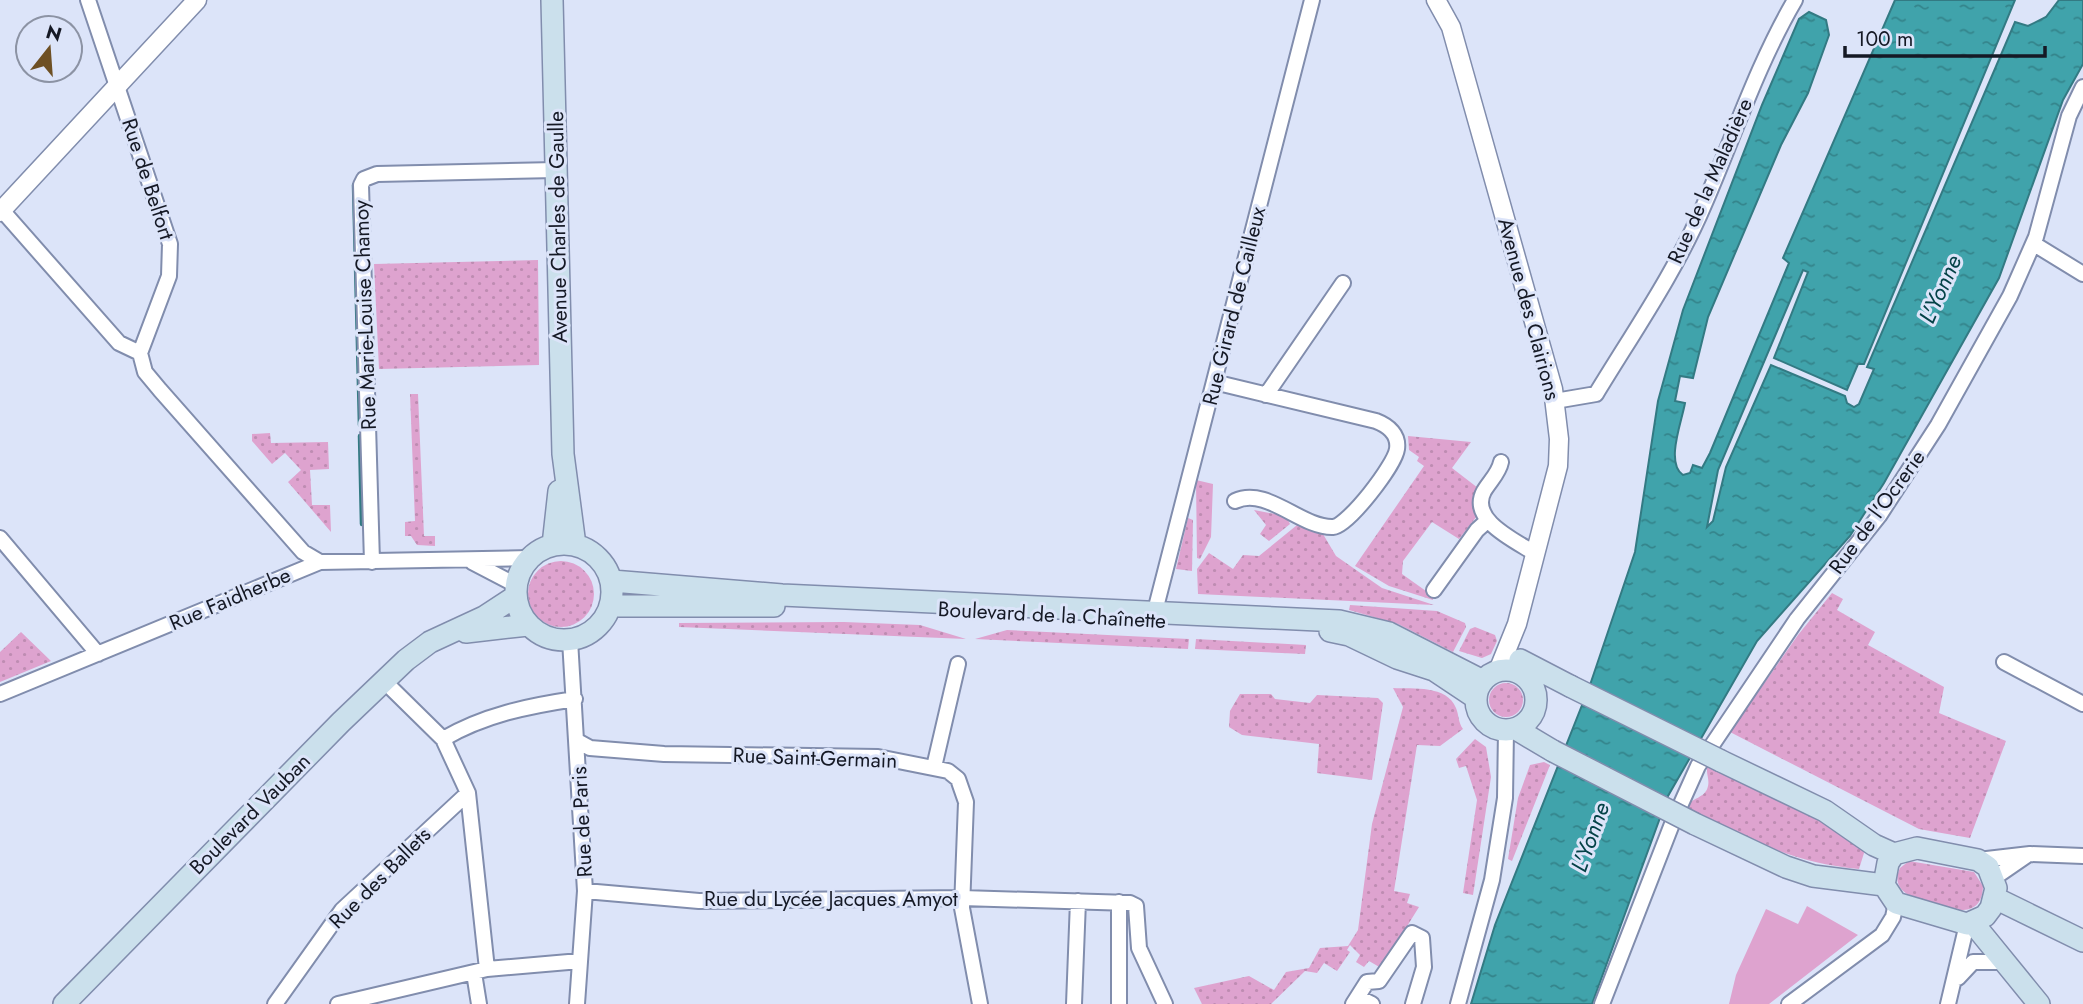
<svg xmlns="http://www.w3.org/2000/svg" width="2083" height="1004" font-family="Jost,sans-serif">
  <defs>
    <pattern id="grass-dots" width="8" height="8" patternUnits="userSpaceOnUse" patternTransform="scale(1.75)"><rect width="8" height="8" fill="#dea3cf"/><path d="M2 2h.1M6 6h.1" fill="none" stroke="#be8cb2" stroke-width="1.8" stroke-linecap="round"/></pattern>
    <pattern id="water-ripples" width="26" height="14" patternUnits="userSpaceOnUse" patternTransform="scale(1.75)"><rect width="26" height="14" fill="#40a3ab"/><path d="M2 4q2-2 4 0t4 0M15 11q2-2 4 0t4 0" fill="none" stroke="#34848b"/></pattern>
  </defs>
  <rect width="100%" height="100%" fill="#dce4f9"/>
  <path fill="url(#grass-dots)" d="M538 260 539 365 379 369 374 264Z
    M410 394H418L424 536H435V546L417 545 411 536H405V522L415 521Z
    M270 433 271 443 328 442 329 469 310 470 312 505H330L331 532 288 482 301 470 285 453 272 464 252 441V434Z
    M1408 436 1471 442 1452 468 1478 488 1474 503 1477 516 1459 539 1432 522 1403 561 1402 574 1433 596V600L1389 586 1355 566 1424 466 1417 461 1419 457 1409 450Z
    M1196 480 1213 484 1211 537 1200 559 1197 558Z
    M1254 510 1286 516 1290 524 1269 541 1260 534 1266 525Z
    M1188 518 1193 520 1192 571 1176 569Z
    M1302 521 1320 529 1336 556 1382 588 1434 605 1198 594 1197 569 1209 553 1233 569 1243 555 1259 556Z
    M528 594a33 33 0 1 1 66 0a33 33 0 1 1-66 0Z
    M1832 593 1843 599 1837 610 1875 632 1868 645 1944 687 1939 713 2006 741 1970 838 1919 829 1730 732 1798 635Z
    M1350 605 1437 611 1465 623 1466 627 1453 652 1398 624 1349 610Z
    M844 622 920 625 966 639 679 627V623Z
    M1475 627 1495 635 1497 641 1491 654 1482 658 1459 651 1470 629Z
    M1007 630 1189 639 1188 649 975 639Z
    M21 632 51 661 0 682V652Z
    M1196 639 1306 645 1305 654 1195 649Z
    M1489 700a17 17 0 1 1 34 0a17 17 0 1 1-34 0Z
    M1393 688C1413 689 1447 685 1456 708 1459 715 1458 722 1463 729L1440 746 1417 745 1394 891 1410 894 1407 903 1419 907 1381 968 1369 961 1364 967 1356 962 1360 955 1350 945 1347 950 1350 952 1337 971 1324 963 1317 973 1305 971 1271 1004H1202L1194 988 1249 976 1274 990 1286 972 1309 968 1320 948 1348 946 1358 930 1372 824 1403 707Z
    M1240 694H1271L1275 699 1310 703 1317 695 1378 698 1383 703 1372 780 1317 773 1319 744 1242 735 1229 727 1230 711Z
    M1475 739 1486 747 1491 777 1473 895 1463 893 1477 800 1466 766 1459 768 1456 759Z
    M1544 762 1550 765 1512 861 1508 859 1518 798 1530 765Z
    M1709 762 1822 821 1863 848 1864 853 1859 869C1787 862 1749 838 1686 807 1691 798 1706 798 1708 786 1710 777 1704 772 1709 762Z
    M1909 861 1974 872 1983 886C1982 930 1930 902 1907 894 1897 887 1895 879 1900 868Z"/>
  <path fill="#dea3cf" d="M1807 906 1858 935 1769 1004H1729L1736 975 1766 909 1798 924Z"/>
  <path fill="url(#water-ripples)" stroke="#337a83" stroke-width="2" d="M1895 0H2015L1864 364H1858L1847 390 1774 358 1808 272 1803 270 1718 470 1707 527 1713 521 1726 467 1771 365 1845 396 1847 403 1854 407 1859 404 1874 369 1867 367 2015 22 2028 26 2046 17 2059 0H2083V64L2063 100 1999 278 1884 483 1850 536 1757 641 1668 796 1592 1004H1471L1495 925 1590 685 1635 552 1658 401 1683 310 1762 105 1799 19 1809 12 1826 20 1829 35 1808 93 1781 145 1708 317 1693 378 1680 376 1675 401 1685 403C1682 421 1665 463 1683 475L1690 473 1693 465 1702 468 1710 453 1789 263 1783 258Z"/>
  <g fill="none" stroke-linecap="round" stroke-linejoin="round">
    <path stroke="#337a83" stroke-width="4.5" d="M354 185 360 425
      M360 436 362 524"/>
    <g stroke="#818dad" stroke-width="18">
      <path id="minor" d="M88 0 170 244 169 276 140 353 145 372 160 390 303 552 320 562
        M0 208 119 343 140 353
        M2034 244 2083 274
        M1214 382 1376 421C1389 426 1399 435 1397 449 1395 465 1348 526 1333 527 1301 528 1267 486 1235 501
        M1266 395 1343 283
        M1555 401 1596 394C1633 333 1676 271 1704 205 1734 136 1757 65 1795 0
        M1501 462C1499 473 1490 481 1484 491 1468 520 1516 541 1536 554
        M0 538 98 654
        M372 562 361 185 364 179 377 174 556 170
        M472 562 516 585
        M1434 590 1477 530 1487 521
        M1155 611 1312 0
        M570 640 585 891 577 1004
        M2004 662 2083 704
        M384 681 443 739 468 793 487 969
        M0 694 320 562 530 558
        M443 739C484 715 528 706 575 699
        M579 742 590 748 664 754 878 757 948 771 958 779 966 802 962 908 980 1004
        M934 767 958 664
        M1978 860 2030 854 2083 856
        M1994 878 2026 856
        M585 891 699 901 962 898 1130 903 1136 906 1139 948 1165 1004
        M1119 902V1004
        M474 973 479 1004
        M1958 978 1973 962H2004
        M1358 997 1372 1004
        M275 1004 342 910 468 793
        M338 1004 487 969 580 961
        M1074 1004 1078 901
        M1353 1004 1367 982 1379 981 1412 933 1422 938 1424 967 1413 1004
        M1458 1004 1492 880 1505 798 1506 730
        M1602 1004 1672 824 1698 766 1797 619 1879 516 1938 425 2010 296 2036 237 2069 116 2083 87
        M1789 1004 1882 935 1893 917 1896 903
        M1948 1004 1967 924"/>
    </g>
    <g stroke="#818dad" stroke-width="21">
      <path id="tertiary" d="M1436 0 1451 27 1553 389 1559 439 1558 466 1517 624 1498 671
        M0 212 197 0"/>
    </g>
    <g stroke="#818dad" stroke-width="24">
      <path id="secondary" d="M552 0 563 454 575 545
        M516 592a48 48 0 1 1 96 0a48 48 0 1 1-96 0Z
        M553 545 559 491
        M612 581 782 595 1339 621 1389 633 1483 681
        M611 606H774
        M1330 631 1349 635 1397 658 1434 670 1476 698
        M466 632 528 625
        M1520 660 1570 686
        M1476 700a30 30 0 1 1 60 0a30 30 0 1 1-60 0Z
        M1516 729 1553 751
        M1721 761 1825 811 1874 845 1894 854 1917 848 1978 860 1988 867 1996 888 1991 908 1985 916 1967 924 1896 903 1884 885 1888 863 1894 854
        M1695 824 1786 867 1813 876 1884 885
        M1995 898 2083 941
        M1973 923 2039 1004
        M64 1004 341 722 406 660 430 642 484 617 516 596"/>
    </g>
    <use href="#minor" stroke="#fff" stroke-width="14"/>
    <use href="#tertiary" stroke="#fff" stroke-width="18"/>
    <use href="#secondary" stroke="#cbe0ec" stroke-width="21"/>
    <g stroke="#818dad" stroke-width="24" stroke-linecap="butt">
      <path id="secondary-bridge" d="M1570 686 1721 761
        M1553 751 1695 824"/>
    </g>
    <use href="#secondary-bridge" stroke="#cbe0ec" stroke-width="21"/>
  </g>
  <g text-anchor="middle" stroke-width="6" stroke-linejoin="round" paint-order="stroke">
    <g font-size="21" fill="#151925" stroke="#dce4f9">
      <text transform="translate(148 179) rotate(72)" y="7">Rue de Belfort</text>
      <text transform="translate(1710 181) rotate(-66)" y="7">Rue de la Maladière</text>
      <text transform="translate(558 227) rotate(-91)" y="7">Avenue Charles de Gaulle</text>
      <text transform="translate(1234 306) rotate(-76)" y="7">Rue Girard de Cailleux</text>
      <text transform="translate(1529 309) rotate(75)" y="7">Avenue des Clairions</text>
      <text transform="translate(365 315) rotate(-92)" y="7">Rue Marie-Louise Chamoy</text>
      <text transform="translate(1877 512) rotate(-54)" y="7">Rue de l'Ocrerie</text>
      <text transform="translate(230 599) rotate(-23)" y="7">Rue Faidherbe</text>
      <text transform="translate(1052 615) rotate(3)" y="7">Boulevard de la Chaînette</text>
      <text transform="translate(815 758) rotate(2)" y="7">Rue Saint-Germain</text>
      <text transform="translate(250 814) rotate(-45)" y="7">Boulevard Vauban</text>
      <text transform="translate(582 822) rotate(-93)" y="7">Rue de Paris</text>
      <text transform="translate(380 878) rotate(-45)" y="7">Rue des Ballets</text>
      <text x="831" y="906">Rue du Lycée Jacques Amyot</text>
    </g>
    <g font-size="23" font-style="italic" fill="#044247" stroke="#dce4f9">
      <text transform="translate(1940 289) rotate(-66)" y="8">L'Yonne</text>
      <text transform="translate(1590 837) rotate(-70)" y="8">L'Yonne</text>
    </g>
  </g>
  <g transform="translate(49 49) rotate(17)"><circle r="33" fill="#dce4f9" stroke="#8c93a4" stroke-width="2"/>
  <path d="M0-5L12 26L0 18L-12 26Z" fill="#6e5024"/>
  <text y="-10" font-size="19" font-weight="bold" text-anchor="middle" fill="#151925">N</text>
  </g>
  <path d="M1845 46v10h200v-10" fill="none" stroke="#151925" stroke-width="3.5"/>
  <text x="1856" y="46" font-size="21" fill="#151925" stroke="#dce4f9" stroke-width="5" paint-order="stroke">100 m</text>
</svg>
